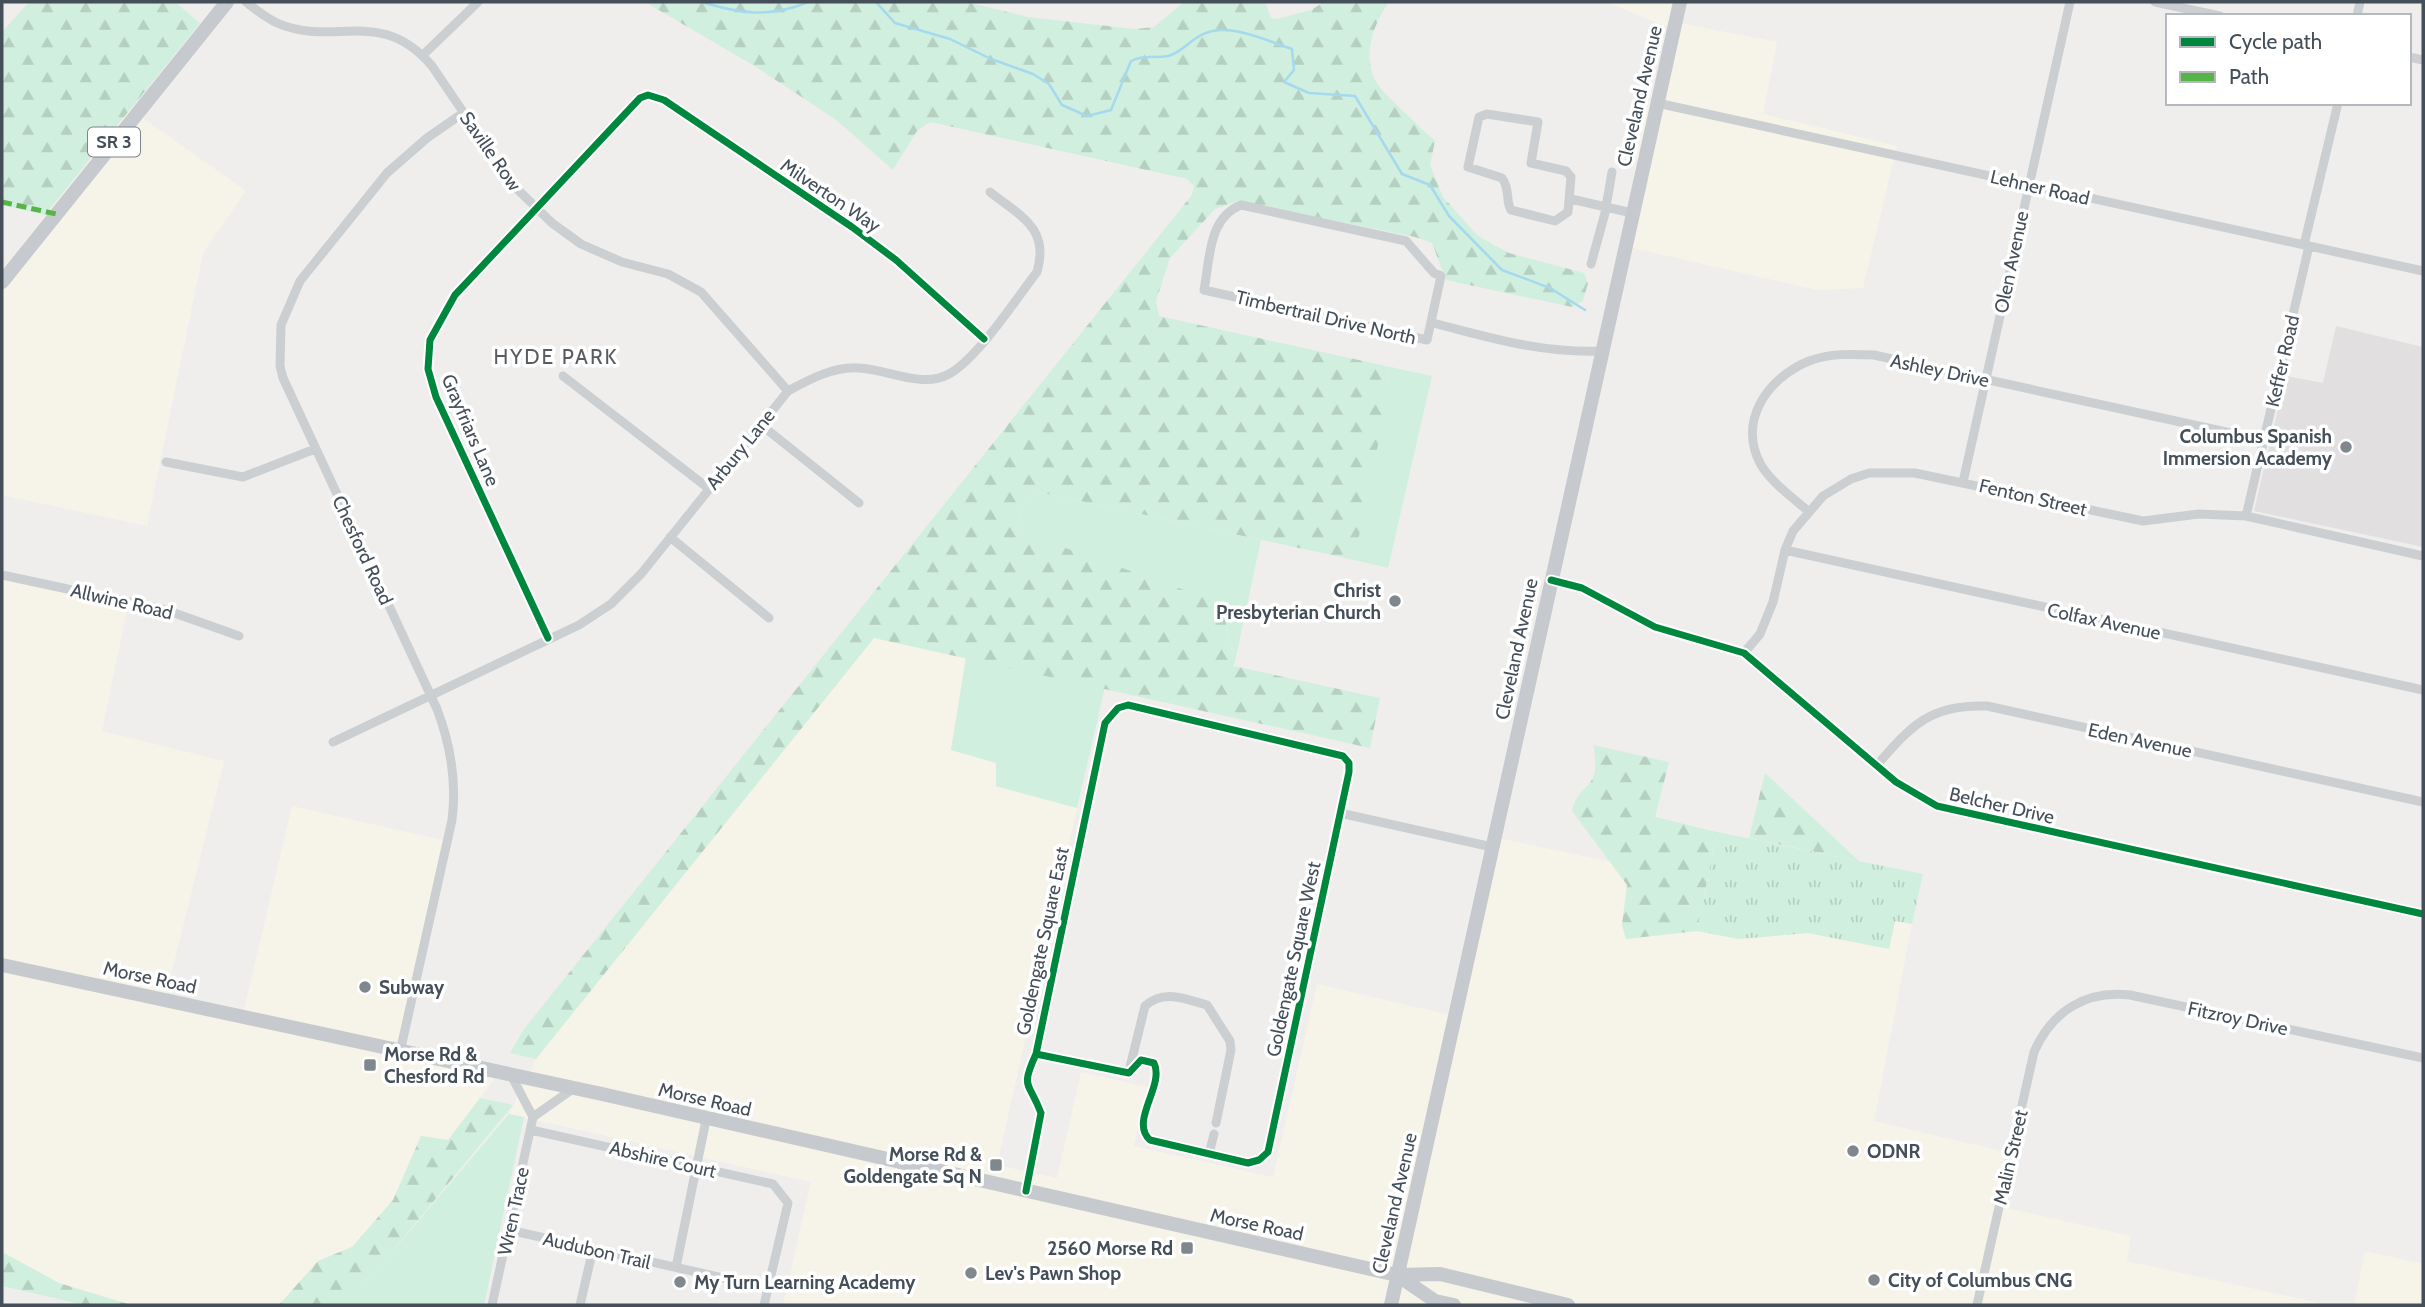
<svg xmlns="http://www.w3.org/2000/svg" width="2425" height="1307" font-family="Cabin,sans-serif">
  <defs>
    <pattern id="forest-firs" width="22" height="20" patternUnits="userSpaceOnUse" patternTransform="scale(1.75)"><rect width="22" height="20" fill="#d1efde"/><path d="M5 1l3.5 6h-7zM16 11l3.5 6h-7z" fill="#b5cfc1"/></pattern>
    <pattern id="park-tufts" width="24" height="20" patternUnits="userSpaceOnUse" patternTransform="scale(1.75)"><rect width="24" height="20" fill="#d1efde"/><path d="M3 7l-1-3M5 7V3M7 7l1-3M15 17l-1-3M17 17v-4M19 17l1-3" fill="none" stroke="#b5cfc1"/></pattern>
  </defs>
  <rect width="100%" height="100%" fill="#efeeed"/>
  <path fill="#f6f3e8" d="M1606 2H1678L1675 22 1777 42 1763 114 1897 146 1863 288 1818 290 1624 246 1641 129 1672 29Z
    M130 109 246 191 203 253 147 526 2 495V271Z
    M2 578 128 605 102 731 224 761 165 1000 242 1018 292 806 447 841 401 1052 499 1073 448 1141 421 1137 393 1200 352 1247 318 1261 279 1305H131L59 1283 2 1252Z
    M874 638 966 657 951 750 996 763 997 787 1077 808 997 1165 1057 1178 1081 1072 1147 1087 1134 1146 1273 1177 1317 984 1454 1016 1493 837 1611 862 1627 885 1622 925 1626 939 1697 931 1739 939 1808 933 1888 949 1895 920 1912 924 1874 1121 2010 1153 1998 1206 2131 1236 2127 1261 2328 1305H783L811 1182 509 1114 536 1059Z
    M2365 1251 2423 1264V1305H2354Z"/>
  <path fill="#e1dfdf" d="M2336 326 2423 347V547L2254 511 2286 376 2323 383Z"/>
  <path fill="#d1efde" d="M1386 366 1432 376 1388 568 1341 557 1351 550 1390 387Z
    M1039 492 1261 540 1234 666 1224 613 1020 532 1017 525 1026 498Z
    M966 657 1105 687 1077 808 996 786V763L951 750Z
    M509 1114 524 1117 484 1305H339L381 1265Z"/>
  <path fill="url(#forest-firs)" d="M29 2H175L200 23 45 215 2 205V32Z
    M645 2H966L1028 17 1135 29 1154 27 1184 2H1265L1271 18 1277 19 1311 10 1324 2H1389C1374 23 1363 52 1374 78 1380 92 1422 128 1435 141L1430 165 1443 197 1478 236 1509 253 1584 273 1588 283 1583 301 1572 307 1446 280 1432 243 1415 237 1237 201 1215 209 1170 258 1156 301 1159 316 1386 366 1390 387 1359 536 1351 550 1341 557 1039 492 1026 498 1017 525 1020 532 1207 598 1224 613 1234 666 1380 698 1370 748 874 638 536 1059 510 1053 524 1029 1191 196 1194 186 1187 179 930 122 917 131 893 170 835 119 756 67Z
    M1593 745 1669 762 1655 817 1717 832 1697 931 1626 939 1622 925 1627 885 1572 811C1579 779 1603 793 1593 745Z
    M1765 773 1859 861 1749 838Z
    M480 1098 513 1105 381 1265 339 1305H279L318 1261 352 1247 393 1200 421 1136 448 1140Z
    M2 1252 59 1283 131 1305H84L2 1286Z"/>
  <path fill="url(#park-tufts)" d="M1717 832 1923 874 1912 924 1895 921 1889 949 1808 933 1739 939 1697 931Z"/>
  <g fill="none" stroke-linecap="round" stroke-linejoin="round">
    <path stroke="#a5d9ee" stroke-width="2.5" d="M702 2C740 14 771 18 808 2
      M876 2 895 23 950 39 991 59 1033 74 1049 84 1062 105 1087 116 1111 110 1131 61C1144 54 1154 59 1168 56 1184 52 1192 37 1206 33 1232 23 1267 41 1292 49L1294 70 1284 82 1309 93 1355 96 1402 174 1430 185 1449 216 1502 270 1550 288 1585 310"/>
    <path stroke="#cccfd1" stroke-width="9" d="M246 2C255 9 266 18 277 23 335 48 380 5 432 66L512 184 552 223 581 244 622 262 668 274 701 292 788 391
      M2155 2 2220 16
      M2357 16 2360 2
      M423 55 478 2
      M2409 57 2423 60
      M1657 103 2423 271
      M1487 114 1538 122 1531 163 1566 171 1571 177 1568 212 1555 221 1511 210C1505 200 1511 191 1502 178L1468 167 1479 117Z
      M1571 199 1632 213
      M1241 205 1406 241 1434 273 1441 276 1427 340 1204 290C1210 259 1208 218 1241 205Z
      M2304 245 2338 103
      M1591 264 1605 213 1612 172
      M1433 323C1492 338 1539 353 1601 351
      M563 376 708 488
      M760 424 859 503
      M166 462 243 477 315 449
      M1963 482 2070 2
      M1808 511C1793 498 1771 482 1761 465 1737 422 1767 378 1809 361 1830 353 1852 354 1874 355L2263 440
      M2246 516 2309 246
      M670 537 769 618
      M1785 550 2423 690
      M2 575 166 610 239 636
      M1551 580 1582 588 1655 627 1744 653 1896 782 1937 806 2423 914
      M548 638 436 397 428 369 430 340 455 295 640 98 648 95 664 100 852 227 896 260 984 339
      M1744 653 1760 634 1773 602 1785 550 1793 531 1823 496 1851 479 1869 473H1915L2143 521 2199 514 2246 516 2423 556
      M333 742 579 625 611 604 641 574 788 391C808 380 834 366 859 368 886 369 922 389 949 374 978 358 1015 300 1037 272 1050 228 1020 216 990 192
      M1877 765C1912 725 1930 704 1987 706L2423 802
      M1340 813 1492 847
      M400 1052 452 820C457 781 451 746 437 709L283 378 280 366 281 325 300 281 387 173 427 138 463 113
      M1129 1071 1145 1006C1164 989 1185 999 1207 1005L1230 1041 1231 1050 1216 1123
      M533 1117 574 1088
      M531 1130 773 1184 788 1203 764 1305
      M1209 1154 1214 1134
      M1026 1191 1041 1113C1029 1081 1020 1089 1036 1054L1105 723 1118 708 1128 705 1343 756 1349 763V772L1268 1152 1259 1160 1248 1163 1150 1140C1129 1121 1165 1086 1154 1063L1141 1060 1129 1073 1036 1054
      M509 1230 768 1288
      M676 1267 706 1120
      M492 1305 533 1117 511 1075
      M580 1305 593 1249
      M1977 1305 2034 1052C2052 1011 2086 990 2130 995L2423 1058"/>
    <path stroke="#c6c9ce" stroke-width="14" d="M2 282 227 2
      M2 965 602 1094 1397 1275 1440 1274 1568 1305
      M1397 1275 1435 1301 1454 1305
      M1391 1305 1680 2"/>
    <path stroke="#57b448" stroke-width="5" stroke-dasharray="10 5" stroke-linecap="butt" d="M2 202 56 214"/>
    <g stroke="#fff" stroke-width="11">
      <path id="cycleway" d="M1551 580 1582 588 1655 627 1744 653 1896 782 1937 806 2423 914
        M548 638 436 397 428 369 430 340 455 295 640 98 648 95 664 100 852 227 896 260 984 339
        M1026 1191 1041 1113C1029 1081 1020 1089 1036 1054L1105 723 1118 708 1128 705 1343 756 1349 763V772L1268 1152 1259 1160 1248 1163 1150 1140C1129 1121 1165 1086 1154 1063L1141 1060 1129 1073 1036 1054"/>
    </g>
    <use href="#cycleway" stroke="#00873e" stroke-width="7"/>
  </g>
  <g fill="#80878d" stroke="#fff" stroke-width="2.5">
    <circle cx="2346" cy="447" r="7"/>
    <circle cx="1395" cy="601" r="7"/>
    <circle cx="365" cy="987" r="7"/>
    <rect x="363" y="1058" width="14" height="14" rx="3.5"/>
    <circle cx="1853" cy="1151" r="7"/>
    <rect x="989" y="1158" width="14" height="14" rx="3.5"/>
    <rect x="1180" y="1241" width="14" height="14" rx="3.5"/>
    <circle cx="971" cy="1273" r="7"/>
    <circle cx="1874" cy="1280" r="7"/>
    <circle cx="680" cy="1282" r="7"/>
  </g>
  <g text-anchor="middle" stroke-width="7" stroke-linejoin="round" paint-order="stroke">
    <rect fill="#fff" stroke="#7d848c" stroke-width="2" x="88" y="127.5" width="52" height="29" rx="5"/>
    <g font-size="18" font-weight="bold" fill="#454f5a">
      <text x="114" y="148">SR 3</text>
    </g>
    <g font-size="19" fill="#454f5a" stroke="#fff">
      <text transform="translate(1639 96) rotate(-77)" y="7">Cleveland Avenue</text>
      <text transform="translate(491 151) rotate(55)" y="7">Saville Row</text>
      <text transform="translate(2040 187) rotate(13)" y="7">Lehner Road</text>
      <text transform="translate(831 195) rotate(34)" y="7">Milverton Way</text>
      <text transform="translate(2011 262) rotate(-78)" y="7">Olen Avenue</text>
      <text transform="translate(1326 317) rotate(13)" y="7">Timbertrail Drive North</text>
      <text transform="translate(2282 361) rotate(-77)" y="7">Keffer Road</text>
      <text transform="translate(1940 370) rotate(12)" y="7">Ashley Drive</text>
      <text transform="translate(471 430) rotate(67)" y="7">Grayfriars Lane</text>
      <text transform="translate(740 449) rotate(-51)" y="7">Arbury Lane</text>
      <text transform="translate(2033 497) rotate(13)" y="7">Fenton Street</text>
      <text transform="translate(363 550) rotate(65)" y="7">Chesford Road</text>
      <text transform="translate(122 601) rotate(13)" y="7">Allwine Road</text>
      <text transform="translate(2104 621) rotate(12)" y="7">Colfax Avenue</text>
      <text transform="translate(1516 649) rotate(-78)" y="7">Cleveland Avenue</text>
      <text transform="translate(2140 740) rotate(12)" y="7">Eden Avenue</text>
      <text transform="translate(2002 805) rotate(13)" y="7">Belcher Drive</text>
      <text transform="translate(1042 941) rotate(-78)" y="7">Goldengate Square East</text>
      <text transform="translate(1293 959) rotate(-78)" y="7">Goldengate Square West</text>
      <text transform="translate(150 977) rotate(12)" y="7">Morse Road</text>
      <text transform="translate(2238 1018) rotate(12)" y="7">Fitzroy Drive</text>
      <text transform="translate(705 1099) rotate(13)" y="7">Morse Road</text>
      <text transform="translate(2010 1157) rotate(-77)" y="7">Malin Street</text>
      <text transform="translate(663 1159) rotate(13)" y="7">Abshire Court</text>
      <text transform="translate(1394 1203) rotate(-77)" y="7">Cleveland Avenue</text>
      <text transform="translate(513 1211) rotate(-78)" y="7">Wren Trace</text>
      <text transform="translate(1257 1224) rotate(12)" y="7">Morse Road</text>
      <text transform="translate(597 1250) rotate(13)" y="7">Audubon Trail</text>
    </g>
    <g font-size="19" font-weight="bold" fill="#454f5a" stroke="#fff" text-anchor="start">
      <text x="2332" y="443" text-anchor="end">Columbus Spanish<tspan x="2332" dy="22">Immersion Academy</tspan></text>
      <text x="1381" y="597" text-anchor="end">Christ<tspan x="1381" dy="22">Presbyterian Church</tspan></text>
      <text x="379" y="994">Subway</text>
      <text x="384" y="1061">Morse Rd &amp;<tspan x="384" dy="22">Chesford Rd</tspan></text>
      <text x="1867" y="1158">ODNR</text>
      <text x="982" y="1161" text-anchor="end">Morse Rd &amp;<tspan x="982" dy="22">Goldengate Sq N</tspan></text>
      <text x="1173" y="1255" text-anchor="end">2560 Morse Rd</text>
      <text x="985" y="1280">Lev's Pawn Shop</text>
      <text x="1888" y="1287">City of Columbus CNG</text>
      <text x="694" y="1289">My Turn Learning Academy</text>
    </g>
    <g font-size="21" letter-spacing="2" fill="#595d62" stroke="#fff">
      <text x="556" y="364">HYDE PARK</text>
    </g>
  </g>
  <rect width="2425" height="1307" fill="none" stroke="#454f5a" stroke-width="7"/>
  <rect x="2166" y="14" width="245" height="91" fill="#ffffff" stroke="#b5b9bd" stroke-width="2"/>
  <rect x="2180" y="37" width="35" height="10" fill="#00873e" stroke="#b5b9bd" stroke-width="2"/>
  <text x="2229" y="49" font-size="21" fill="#454f5a">Cycle path</text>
  <rect x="2180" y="72" width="35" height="10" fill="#57b448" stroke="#b5b9bd" stroke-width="2"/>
  <text x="2229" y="84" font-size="21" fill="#454f5a">Path</text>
</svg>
